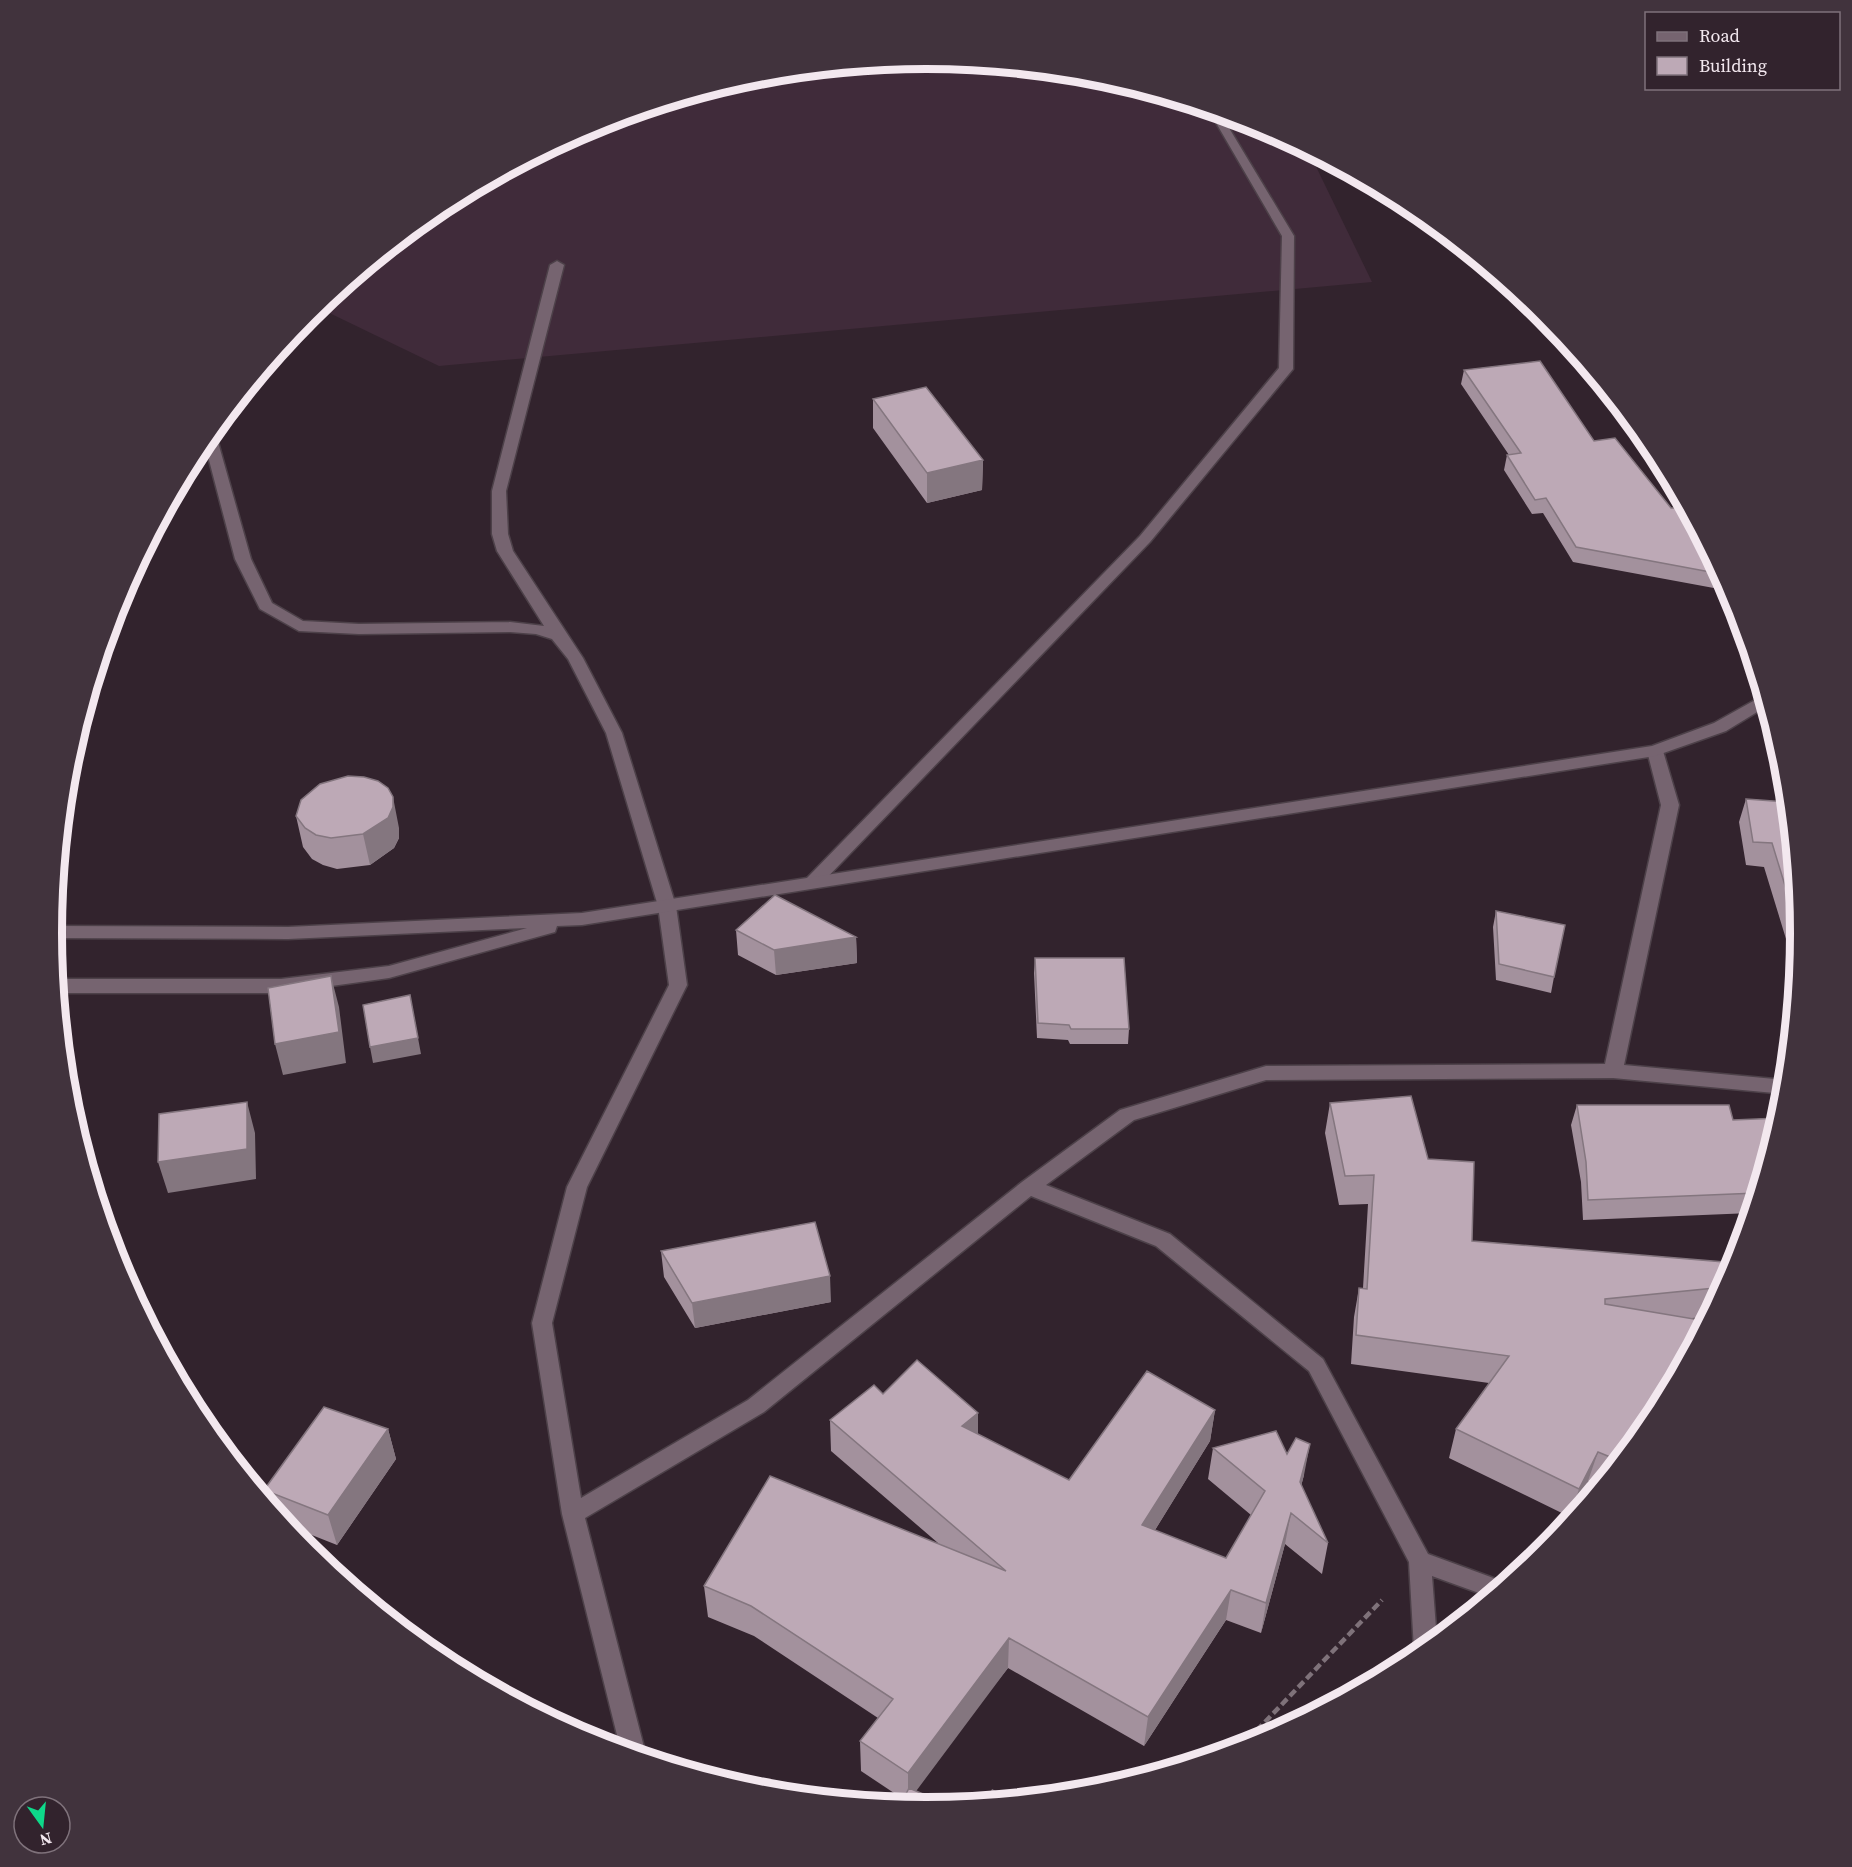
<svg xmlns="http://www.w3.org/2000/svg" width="1852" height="1867" font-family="'Source Serif 4',serif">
  <rect width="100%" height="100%" fill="#32232d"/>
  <path fill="#402b3a" d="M926 59 1097 75 1261 125 1308 150 1372 282 439 366 317 307 440 206 591 125 756 75Z"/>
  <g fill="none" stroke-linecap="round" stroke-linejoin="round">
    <g stroke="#4d4149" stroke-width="3">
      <path id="street" d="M1208 109 1220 113 1294 236 1293 369 1150 542 818 887H806L803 883 806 879 1140 536 1279 368 1282 236Z
        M557 261 564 265 506 491 508 534 513 551 583 658 622 733 676 906 687 985 587 1187 552 1323 581 1498 748 1400 1022 1182 1120 1110 1266 1066 1605 1064 1661 805 1647 751 1655 746 1663 751 1679 805 1624 1065 1786 1080 1785 1094 1613 1078 1266 1080 1134 1120 1046 1185 1170 1234 1323 1359 1428 1554 1507 1583 1490 1597 1432 1576 1437 1641 1417 1657 1414 1650 1409 1562 1309 1371 1156 1246 1031 1196 764 1412 585 1518 646 1755 645 1758 621 1751 562 1514 532 1323 567 1187 669 985 658 906 606 733 568 659 552 639 536 634 510 632 359 634 299 631 260 609 235 559 204 441 212 431 216 435 251 559 272 603 303 621 359 624 510 622 544 626 497 551 492 534V491L550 265Z"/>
    </g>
    <g stroke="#4d4149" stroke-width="3">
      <path id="secondary" d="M1764 695 1767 706 1726 731 1655 756 582 925 557 926 555 932 389 978 281 993H57L56 979H281L389 966 527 928 288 939 52 938V926L288 927 582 913 1652 746 1714 723Z"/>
    </g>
    <path stroke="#7f727a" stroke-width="4.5" stroke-dasharray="8 4" stroke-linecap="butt" d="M1240 1748 1382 1600
      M991 1791 1008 1800"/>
    <use href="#street" fill="#766470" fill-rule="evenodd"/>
    <use href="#secondary" fill="#766470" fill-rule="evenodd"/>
  </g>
  <path fill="#a3919d" d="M1464 370 1594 441 1671 508H1686L1730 591 1573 562 1543 513 1532 514 1504 470 1507 455H1509L1461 384Z
    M873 399 983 460 982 490 927 503 873 428Z
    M1746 799 1788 802 1801 934 1797 975 1764 867 1746 865 1739 822Z
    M296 816 399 828V838L394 848 370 865 337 869 323 865 312 859 303 847Z
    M1496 911 1554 977 1551 993 1496 980 1493 927Z
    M736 930 856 937 857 963 776 975 738 955Z
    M1035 958 1129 1029 1128 1044H1070L1068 1040 1037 1038 1034 973Z
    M1330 1103 1428 1159 1472 1241 1734 1269 1709 1317 1692 1318 1653 1420 1600 1485 1588 1481 1570 1517 1449 1458 1456 1429 1489 1383 1351 1364 1354 1317 1359 1288H1363L1368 1204 1339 1205 1325 1133Z
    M1577 1105 1733 1120 1780 1118 1751 1213 1583 1220 1581 1182 1571 1125Z
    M661 1251 831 1302 695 1328 664 1277Z
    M883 1394 978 1413V1434L1069 1480 1215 1410 1210 1441 1155 1530 1226 1558 1251 1515 1208 1479 1213 1448 1287 1454 1304 1475 1301 1486 1328 1543 1322 1574 1285 1544 1261 1633 1226 1620 1144 1746 1008 1668 903 1799 861 1771 860 1741 878 1718 754 1636 708 1617 704 1586 938 1543 831 1451 830 1420Z
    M388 1429 396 1459 337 1545 284 1524 269 1506 264 1490Z"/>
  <path fill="#84767f" d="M983 460 982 490 927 503V473Z
    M393 797 399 828V838L394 848 370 865 363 834Z
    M856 937 857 963 776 975 774 950Z
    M331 976 339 1007 346 1063 283 1075 275 1044Z
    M410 995 421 1054 373 1063 370 1047Z
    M247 1102 255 1133 256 1179 168 1193 158 1162Z
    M830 1276 831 1302 695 1328 692 1303Z
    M1215 1410 1210 1441 1139 1556 1142 1525Z
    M978 1413V1444L962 1426Z
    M388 1429 396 1459 337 1545 328 1515Z
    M1310 1444 1304 1475 1294 1513 1300 1482Z
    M1598 1452 1588 1481 1570 1517 1579 1489Z
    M1291 1513 1285 1544 1261 1633 1266 1603Z
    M1231 1590 1226 1620 1144 1746 1148 1717Z
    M1009 1638 1008 1668 908 1802V1773Z"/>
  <path fill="#bda9b6" stroke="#84767f" stroke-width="1.5" d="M1540 361 1594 441 1615 438 1671 508H1686L1721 574 1576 547 1546 498 1535 500 1507 455 1521 453 1464 370Z
    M926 387 983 460 927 473 873 399Z
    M348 776 364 777 378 781 388 788 393 797V807L388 818 363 834 331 838 316 835 305 828 296 816 301 800 320 784Z
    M1746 799 1788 802 1801 938 1772 843 1753 842Z
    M775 895 856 937 774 950 736 930Z
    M1496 911 1565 925 1554 977 1499 964Z
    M1035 958H1124L1129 1029H1071L1069 1025 1038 1023Z
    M331 976 339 1032 275 1044 268 988Z
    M410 995 418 1038 370 1047 363 1005Z
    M1411 1096 1428 1159 1474 1162 1472 1241 1736 1263 1734 1269 1725 1287 1605 1299V1304L1706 1321 1653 1420 1620 1461 1598 1452 1579 1489 1456 1429 1509 1356 1356 1335 1359 1288 1367 1289 1374 1175 1345 1176 1330 1103Z
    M247 1102V1149L158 1162 159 1114Z
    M1577 1105H1729L1733 1120 1780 1118 1757 1193 1588 1200 1586 1162Z
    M815 1222 830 1276 692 1303 661 1251Z
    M917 1360 978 1413 962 1426 1069 1480 1147 1371 1215 1410 1142 1525 1226 1558 1265 1491 1213 1448 1276 1431 1287 1454 1296 1438 1310 1444 1300 1482 1328 1543 1291 1513 1266 1603 1231 1590 1148 1717 1009 1638 908 1773 860 1741 893 1699 751 1606 704 1586 770 1476 1006 1571 830 1420 874 1385 883 1394Z
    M324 1407 388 1429 328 1515 264 1490Z
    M909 1788 951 1806 926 1808 900 1806Z"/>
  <path d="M0 0H1852V1867H0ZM62 933a864 864 0 1 1 1728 0a864 864 0 1 1-1728 0Z" fill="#41333d" fill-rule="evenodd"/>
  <path fill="none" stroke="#f3e8ef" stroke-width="8" d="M62 933a864 864 0 1 1 1728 0a864 864 0 1 1-1728 0Z"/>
  <rect x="1645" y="12" width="195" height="78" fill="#32232d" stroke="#7f727b" stroke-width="1.5"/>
  <rect x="1657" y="32" width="30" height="9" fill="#766470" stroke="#7f727b" stroke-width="1.5"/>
  <text x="1699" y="42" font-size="18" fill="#f3e8ef">Road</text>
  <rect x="1657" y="57" width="30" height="18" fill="#bda9b6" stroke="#7f727b" stroke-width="1.5"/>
  <text x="1699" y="72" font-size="18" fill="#f3e8ef">Building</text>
  <g transform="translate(42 1825) rotate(165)"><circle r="28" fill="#32232d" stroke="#7f727b" stroke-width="1.5"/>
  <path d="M0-4.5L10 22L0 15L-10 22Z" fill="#0ed98a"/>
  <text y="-9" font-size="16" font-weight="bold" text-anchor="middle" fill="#f3e8ef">N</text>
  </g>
</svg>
